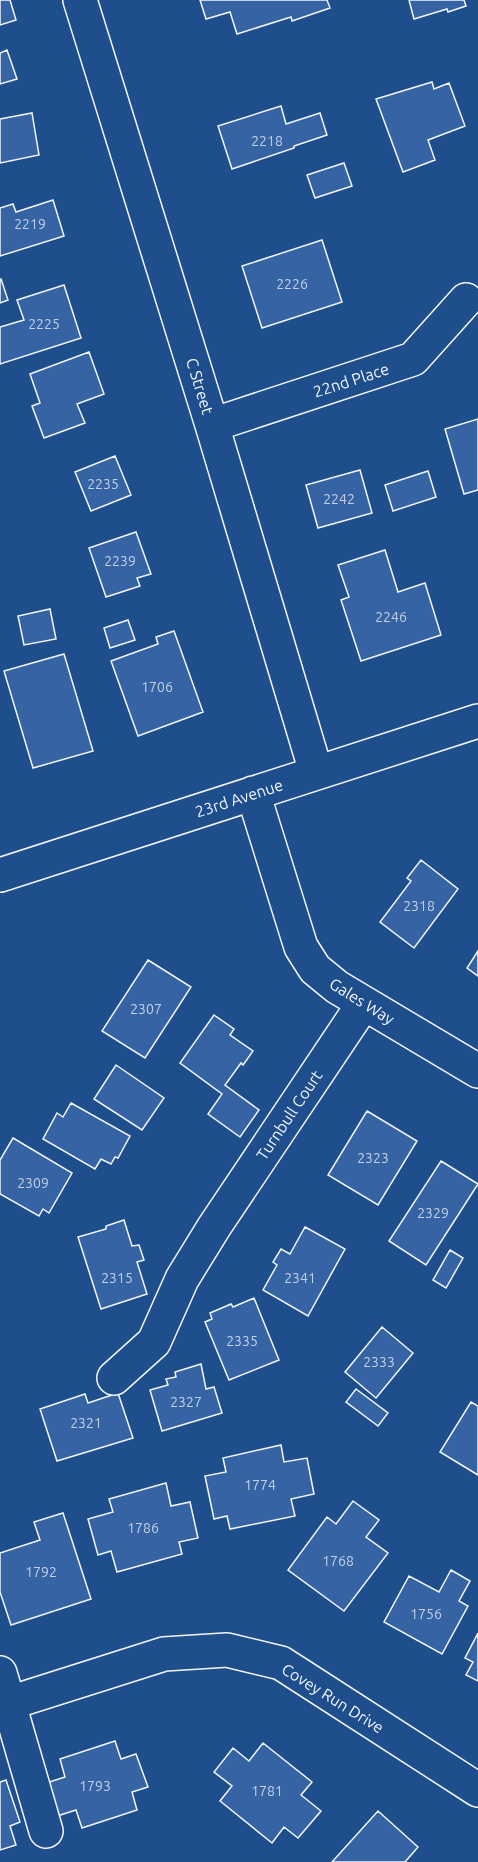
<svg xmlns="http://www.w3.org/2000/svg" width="478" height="1862" viewBox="0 0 478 1862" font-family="Ubuntu,sans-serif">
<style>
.building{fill:#3563a3;stroke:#f2f6ff;stroke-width:1.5}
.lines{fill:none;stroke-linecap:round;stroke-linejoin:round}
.minor-casing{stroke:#f2f6ff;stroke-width:36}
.minor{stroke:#1f4e8c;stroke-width:33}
.labels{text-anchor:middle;stroke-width:4.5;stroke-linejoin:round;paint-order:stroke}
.number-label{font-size:14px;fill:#c3d1e8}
.street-label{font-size:16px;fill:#f2f6ff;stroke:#1f4e8c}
</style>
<rect width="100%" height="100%" fill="#1f4e8c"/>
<path class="building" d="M0 0H10L16 20 0 25Z
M200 0H327L330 8 292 21 291 17 237 34 230 12 206 19Z
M409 0H464L466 6 448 12 447 9 414 19Z
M7 50 17 79 0 84V53Z
M432 82 434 89 449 83 465 126 428 140 435 160 403 172 376 99Z
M281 106 286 124 320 113 327 135 294 146V148L232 169 218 126Z
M32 113 39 155 0 163V119Z
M344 163 352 186 315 198 307 175Z
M53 200 64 236 0 256V208L13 204 16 212Z
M322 240 342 302 262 328 242 266Z
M0 279H1L8 300 0 303Z
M64 285 81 338 0 364V327L24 320 17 300Z
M89 352 104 394 77 404 85 423 44 438 32 406 40 403 30 374Z
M478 419V490L464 494 445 429Z
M115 456 131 495 91 511 75 472Z
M360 470 372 513 318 528 306 485Z
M428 471 436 497 393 511 385 485Z
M136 532 151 574 137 578 140 586 106 597 89 548Z
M385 550 398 592 425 583 441 635 361 661 341 600 349 597 338 565Z
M50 609 56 639 24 645 18 616Z
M128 620 135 640 110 648 104 628Z
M174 631 203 712 138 736 111 661 158 644 156 637Z
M64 654 93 751 33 768 4 671Z
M421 860 458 889 414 948 380 922 411 881 407 878Z
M478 951V976L467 968Z
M148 960 191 987 145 1058 102 1031Z
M214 1015 234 1029 230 1035 253 1051 243 1065 241 1063 225 1085 259 1110 240 1137 208 1114 222 1094 180 1063Z
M116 1065 164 1098 142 1130 94 1099Z
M71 1103 130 1136 118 1158 115 1157 111 1164 101 1159 95 1169 43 1139 57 1113 63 1117Z
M367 1111 417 1141 378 1205 328 1175Z
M13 1138 72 1173 49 1213 43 1209 39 1216 0 1194V1160Z
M441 1161 478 1184 426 1265 389 1241Z
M124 1220 132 1246 139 1245 144 1260 137 1262 147 1294 101 1309 78 1237 106 1229V1226Z
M305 1227 345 1249 308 1316 263 1290 277 1265 273 1262 281 1249 290 1254Z
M450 1250 463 1258 446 1288 433 1280Z
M254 1298 279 1360 229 1380 205 1322 212 1319 210 1313 231 1304 233 1307Z
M382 1327 413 1353 376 1398 345 1372Z
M201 1364 206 1389 214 1387 222 1413 162 1431 150 1390 168 1385 166 1379 176 1377 175 1372Z
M356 1389 388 1413 378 1426 346 1402Z
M118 1393 133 1438 57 1461 40 1409 85 1394 88 1403Z
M471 1402 478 1406V1475L440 1452Z
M281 1445 284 1462 307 1458 314 1494 291 1499 295 1516 230 1529 227 1516 214 1519 205 1476 226 1472 223 1458Z
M166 1483 171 1506 190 1502 198 1538 179 1542 182 1554 117 1572 111 1551 98 1555 88 1519 113 1512 109 1499Z
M353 1501 379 1520 366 1537 388 1553 344 1611 288 1570 327 1517 336 1524Z
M63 1513 91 1599 11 1625 0 1592V1553L40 1540 34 1522Z
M451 1570 470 1581 459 1601 468 1606 442 1654 384 1622 409 1576 439 1592Z
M478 1633V1681L466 1675 473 1662 465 1658Z
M115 1741 121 1759 136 1754 148 1787 132 1792 137 1810 82 1828 76 1810 54 1817 43 1784 65 1777 60 1759Z
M263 1743 312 1782 301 1795 321 1811 298 1838 284 1827 272 1843 220 1801 232 1786 214 1772 233 1748 249 1761Z
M6 1780 20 1822 10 1826 16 1845 0 1850V1782Z
M378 1811 418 1847 405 1862H332Z"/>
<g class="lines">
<g class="minor-casing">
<path id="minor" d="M80 0 212 425 316 772
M212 425 413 359 466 300
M253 793 301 947 315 969 337 987 478 1071
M0 875 478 721
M114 1378 154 1342 182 1279 214 1227 364 1003
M0 1673 46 1831
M0 1706 164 1654 227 1650 281 1663 478 1790"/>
</g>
<use href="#minor" class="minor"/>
</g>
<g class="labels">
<g class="number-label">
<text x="267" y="146">2218</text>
<text x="30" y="229">2219</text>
<text x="292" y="289">2226</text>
<text x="44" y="329">2225</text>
<text x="103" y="489">2235</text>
<text x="339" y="504">2242</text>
<text x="120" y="566">2239</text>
<text x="391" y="622">2246</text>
<text x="157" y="692">1706</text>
<text x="419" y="911">2318</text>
<text x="146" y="1014">2307</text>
<text x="373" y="1163">2323</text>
<text x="33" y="1188">2309</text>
<text x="433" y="1218">2329</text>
<text x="117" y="1283">2315</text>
<text x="300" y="1283">2341</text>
<text x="242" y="1346">2335</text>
<text x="379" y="1367">2333</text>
<text x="186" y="1407">2327</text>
<text x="86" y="1428">2321</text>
<text x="260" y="1490">1774</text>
<text x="143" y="1533">1786</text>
<text x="338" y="1566">1768</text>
<text x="41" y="1577">1792</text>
<text x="426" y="1619">1756</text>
<text x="95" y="1791">1793</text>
<text x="267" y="1796">1781</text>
</g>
<g class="street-label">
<text transform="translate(351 380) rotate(-18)" y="6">22nd Place</text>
<text transform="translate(200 386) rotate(73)" y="6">C Street</text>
<text transform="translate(239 798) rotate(-18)" y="6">23rd Avenue</text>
<text transform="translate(362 1001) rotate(32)" y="6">Gales Way</text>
<text transform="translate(289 1115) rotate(-56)" y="6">Turnbull Court</text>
<text transform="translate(333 1698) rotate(32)" y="6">Covey Run Drive</text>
</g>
</g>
</svg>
